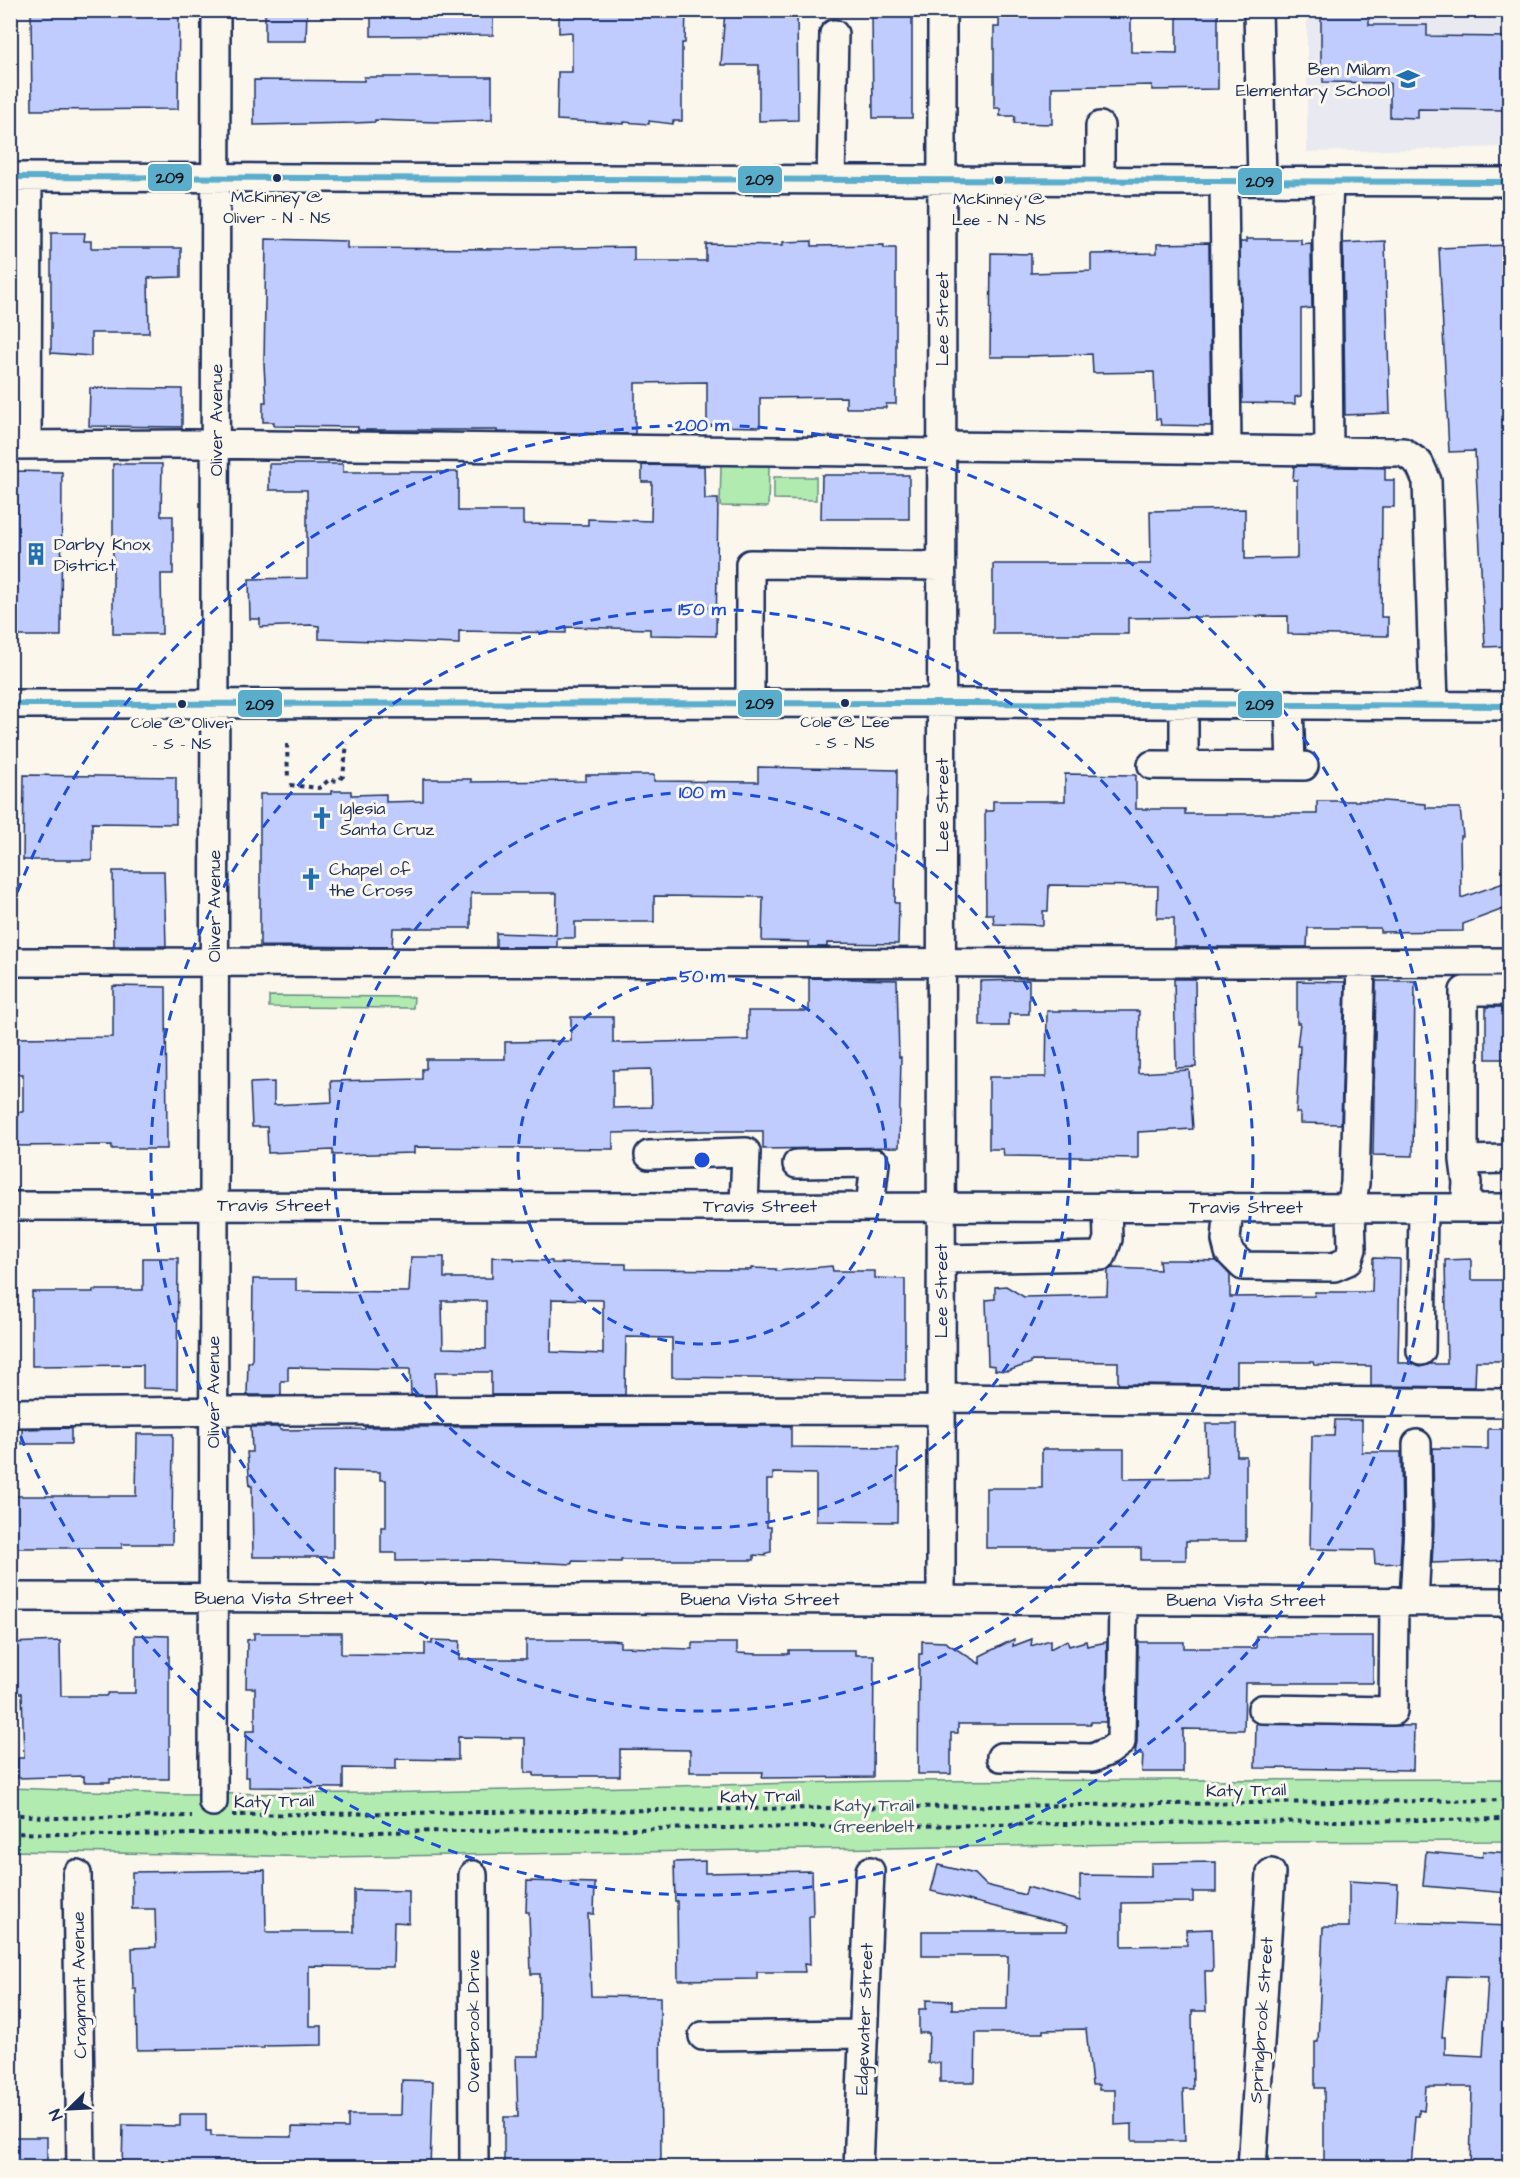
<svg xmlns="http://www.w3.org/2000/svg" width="1520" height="2178" viewBox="0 0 1520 2178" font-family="'Architects Daughter',sans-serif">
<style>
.built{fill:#e9eaf1}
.green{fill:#b2ebaf;stroke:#668d86;stroke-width:1.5}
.building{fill:#bfccfd;stroke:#1b2f5e;stroke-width:1.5;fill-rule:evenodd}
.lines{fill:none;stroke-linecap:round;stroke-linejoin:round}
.minor-casing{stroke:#1b2f5e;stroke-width:32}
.path{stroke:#1b2f5e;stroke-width:4;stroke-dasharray:4.5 4.5;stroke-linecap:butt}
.minor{stroke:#fbf7ec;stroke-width:27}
.bus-1-casing{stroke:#fbf7ec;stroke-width:10}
.bus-1{stroke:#5badcc;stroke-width:6}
.ring{fill:none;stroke:#1d4ed8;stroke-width:3;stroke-dasharray:10 8}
.bus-dot{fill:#1b2f5e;stroke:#fbf7ec;stroke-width:2}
.labels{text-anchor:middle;stroke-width:6;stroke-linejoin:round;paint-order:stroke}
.bus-label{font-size:16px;fill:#1b2f5e;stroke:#fbf7ec}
.poi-label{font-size:18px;fill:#1b2f5e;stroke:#fbf7ec;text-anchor:start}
.street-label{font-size:18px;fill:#1b2f5e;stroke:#fbf7ec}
.park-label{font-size:18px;fill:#39556e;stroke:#fbf7ec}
.centre{fill:#1d4ed8;stroke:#fbf7ec;stroke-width:3}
.ring-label{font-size:18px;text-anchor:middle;font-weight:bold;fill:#1d4ed8;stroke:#fbf7ec;stroke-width:6;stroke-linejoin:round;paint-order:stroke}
.line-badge{stroke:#fbf7ec;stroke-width:2}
.pale-badge-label{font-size:16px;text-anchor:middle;font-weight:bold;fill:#111}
</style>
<rect width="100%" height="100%" fill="#fbf7ec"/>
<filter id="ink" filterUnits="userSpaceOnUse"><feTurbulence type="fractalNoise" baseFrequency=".0167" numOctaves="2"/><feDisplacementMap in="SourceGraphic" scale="12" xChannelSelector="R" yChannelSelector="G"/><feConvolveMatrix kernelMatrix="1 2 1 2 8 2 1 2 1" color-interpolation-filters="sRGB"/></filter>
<g filter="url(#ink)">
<path class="built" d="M1307 11H1509V147L1307 152Z"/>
<path class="green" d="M721 465 769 466 768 507 720 506Z
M774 477H816V500L774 499Z
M269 996 414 997 413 1008 269 1007Z
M1510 1779 1509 1841 1250 1842 328 1857 11 1851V1788L174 1794 379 1793 887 1781Z"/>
<path class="building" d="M31 10H179L178 109 32 110Z
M265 10H307L306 41H265Z
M371 10H493V35L371 36Z
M559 10H686L685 43H682V121H673V124L649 121V124L624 122V124L557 120 558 72H572V32L559 33Z
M725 10H797L798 120 759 121V65H721Z
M872 10H912V118H873Z
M999 10H1131V52L1177 53V10H1218V89L1152 90V85L1052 87V124L1014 123 1015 116H1000V108H994V27H999Z
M1321 10H1369V25H1427V36L1509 37V110L1418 109V118L1390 117V83L1323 82V71H1321Z
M364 77H492V120L435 122 375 120V122L355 123 254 125V80L364 81Z
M51 233H85L84 241H91V248H181V277L148 278 149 333H91V356L51 353Z
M266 239 347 241V248L505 249 634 247V261H706V244L783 245V242L812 241V246L884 245V248H896V404H886V408H846V397L760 398V427L707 426V382L635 383V434L497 432V430H358V427L274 426V422H263V402H266L264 364Z
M1246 239H1301V244L1311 243 1312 308 1301 309V396L1295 397V404L1242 403 1240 242H1246Z
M1385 241 1390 413 1345 415 1343 243Z
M1209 243 1211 426 1161 425 1160 419H1156L1154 372 1093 373 1092 354 1028 356V357H990L991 253 1031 254V273L1091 271V254L1157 253V244Z
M1509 245V646L1485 647 1475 451 1449 452 1439 248Z
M90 388 182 389V427L89 426Z
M113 464H162L161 516H173V574H161L162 634H113Z
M269 464H343V472H458V511H523V524L588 525V519L651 521 652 482H642V465L704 466 705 499H718L716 636 650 635V629L566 627V633L459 631V644L429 643 319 639V626L311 625 260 627V619H250L249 579 307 578V490H269Z
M1294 466 1385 468V480H1394V507H1382L1381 617H1388V636L1288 634V616L1128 618V634H993V564H1151L1150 511 1245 509V559L1297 558V480H1293Z
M10 471 62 472 61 636H10Z
M822 475H909V519H821Z
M758 767 897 770 895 903H899L898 944 827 943V947H809V942L762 941 763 897 654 896V922H575V938H557V947H496V933L556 935 557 893H471V928H393L392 947 260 946V794H331V791H351V795L386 794V802L423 801V779H471V782L586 781V775H654V781L758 782Z
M1065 774 1136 775V809H1185V814H1317V801H1383L1426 804V808H1460L1463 836H1460L1461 898 1509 881V907L1463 924V931L1380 932V928H1308L1307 947H1174V918H1157L1158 886 1049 885 1048 911H1043V925L994 924 993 914H986L985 811H993V801H1065Z
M24 775 176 777V824L92 823V860H23Z
M113 871H164L166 946H114Z
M809 978 897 980 899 1057H901L899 1147 763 1149V1131H703L613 1133V1149L414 1147V1153L333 1155V1150L268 1153 267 1127H252L250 1083 274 1082V1105L332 1102 331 1081 422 1079V1069H426V1059H505V1042L571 1041V1017H613V1043L748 1040V1011H809ZM651 1069 652 1107 613 1108V1070Z
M1174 979H1195L1196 1067 1176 1068Z
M1029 980V1014H1009V1026H980V981Z
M1297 981 1345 982 1341 1124 1300 1123V1113H1296L1300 1046H1297L1300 1023H1297Z
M1376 981H1415L1413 1156 1373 1155Z
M113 986 166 987 167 1149H112V1145L10 1146V1112H23V1074H10V1038L113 1037Z
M1486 1007H1509V1059H1486Z
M1047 1011H1139L1138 1073 1189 1070 1193 1129 1138 1132V1158L1004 1156 1003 1149H989V1077H1046Z
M411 1257H444V1278H492V1257L514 1258V1260L552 1261V1263L626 1264V1269L751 1270V1268L776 1269V1271L832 1266 833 1271H875V1278L905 1279V1380L672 1377V1338L626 1337 625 1395H491V1372H435L436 1395H411L410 1369 288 1367V1381H281V1395H247L248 1362H252L253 1279H296V1291L409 1292ZM552 1299 603 1300V1354L551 1352ZM442 1301H486V1349L443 1348Z
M143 1258H178L177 1389 143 1388V1365L32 1366V1292H93V1290H143Z
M1373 1258 1400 1259 1398 1363H1412L1420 1367 1430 1364H1447L1445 1260 1471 1259V1280H1509V1361H1476L1475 1387 1371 1386V1366L1314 1365 1313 1362H1237V1385L1118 1384V1362L1031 1361V1363L1008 1371 995 1370V1366L988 1365 986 1300 995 1299V1287L1006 1286 1024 1297 1107 1295 1108 1270 1112 1268 1160 1270 1159 1260H1182L1217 1261 1230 1275V1297L1314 1296 1315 1292H1372Z
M1335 1420H1362V1452H1401L1402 1526 1400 1563 1375 1564 1374 1550 1310 1549 1312 1436H1334Z
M1206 1424H1237V1456H1246V1541H1186V1560H1141V1548H986V1488H1042V1449H1124V1479L1207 1478Z
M791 1426V1447L898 1448 897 1522 816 1521V1474L773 1473V1480H767V1527H771V1552L766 1553V1556L754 1555V1560H621V1562L572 1561V1564L478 1560 396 1561V1553H381V1527H386V1480H380V1472L333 1471V1557H253L252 1486H250L247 1452H252L251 1427H280V1430L365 1429V1427Z
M71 1428V1444H22V1429Z
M1488 1429H1509V1560L1432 1563 1434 1526 1433 1448 1488 1449Z
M137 1434H173L172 1544H122V1548H10V1496H136Z
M254 1633H341V1654L425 1655V1643L432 1644V1640L460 1641 459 1659H526V1640H612L620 1641V1647L692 1649V1643H737V1653L757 1654H789V1650H855V1655H874L873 1777 762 1778 763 1772H690V1750L620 1749V1776H534V1773H525V1738L458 1737V1760L396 1759V1769L343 1768V1788L249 1787V1777H245L246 1731H255V1688H246L247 1640 254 1639Z
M135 1635 169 1636V1779H110V1782H84V1776L18 1778V1758H24L22 1693H10V1643L60 1641 61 1696H106L108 1693H135Z
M1256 1636H1373V1683H1245L1244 1730 1183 1729V1772H1142L1143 1754H1135L1137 1742 1138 1642H1184V1648H1256Z
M1014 1639 1013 1646 1032 1639 1031 1646 1050 1640V1649L1067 1640 1069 1646 1086 1641 1087 1646 1107 1642 1106 1722H1091V1724H958V1733H951V1774H918L919 1654H922V1641L945 1642 980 1664V1656Z
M1256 1723 1414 1726 1413 1770 1255 1768Z
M1483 1851 1509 1853V1893L1423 1886 1426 1852 1482 1857Z
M705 1861V1873L812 1871 813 1916H809L810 1965 804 1964 805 1972H757V1979L678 1980 677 1901H675L674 1862Z
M1216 1862V1892H1193V1902L1122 1903V1946L1187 1945 1186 1930 1212 1929 1213 1971H1205L1206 2011H1192L1193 2089H1183L1185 2141H1132V2124L1115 2125V2090H1099V2085H1092L1086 2029 1043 2030V2033H976L975 2082H940V2063H928L929 2033H919V2009H926V2000L952 2001V2009H1007L1008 1956H922V1931H1067L1068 1925 931 1891 938 1865 975 1874 986 1885 1025 1895 1027 1887 1080 1901V1875L1151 1876V1863Z
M265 1870 266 1932H354V1890L409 1891V1923L394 1922 393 1967 309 1966V2026H322V2045L264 2046V2048L137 2050 136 1989H133L132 1948 156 1947 155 1909H132V1872Z
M527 1881 595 1883 594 1914H588L591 1996 660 1997 661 2168H504V2117H518L516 2056H539L540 1974H531L529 1912H526Z
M1349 1881 1398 1884 1396 1922 1509 1926V2168H1470L1472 2087H1426L1424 2111 1419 2110V2116H1415L1411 2168H1324V2088H1315V2042H1318L1323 1927H1349ZM1447 1976 1488 1977 1483 2056 1445 2054V2037H1442Z
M402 2080 433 2081 430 2168H122L123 2125 180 2126V2114H206V2131H211V2136L292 2137V2127L348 2128V2115H401Z
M10 2137H47V2168H10Z"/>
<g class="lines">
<g class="minor-casing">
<path id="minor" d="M1258 10 1262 181
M10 177 1510 182
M831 180 834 34
M1100 181V126
M1224 181 1227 449
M27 444 28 177
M10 445 191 444 942 453
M942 446 1403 452 1419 463 1427 481 1434 704
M1329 451 1327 236 1329 181
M750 703V564L942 566
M10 704 969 703 1510 706
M1289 704 1291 765
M1152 765 1304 766
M1184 765V704
M10 962 1270 963 1510 962
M649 1155 746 1152 744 1206
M1464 1160 1510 1159
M797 1164 875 1163 870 1207
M10 1206 1510 1208
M1229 1207 1226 1240 1229 1252 1243 1266 1334 1267 1348 1261 1352 1249 1351 1208 1355 1183 1361 963
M1465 1208 1467 1183 1464 1160V991H1510
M942 1259 1102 1256 1108 1239 1107 1207
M1421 1351 1423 1208
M941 1398 1510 1403
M10 1413 235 1411 941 1410
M10 1597 1510 1602
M941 1599 942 10
M1414 1601 1418 1526 1417 1444
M1262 1709 1393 1711 1394 1601
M1001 1757 1093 1758 1109 1751 1121 1742 1123 1600
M213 1802 216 10
M77 1874 81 2168
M473 1875 474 2168
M703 2036 864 2034
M858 2168 870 1871
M1252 2168 1271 1873"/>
</g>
<path class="path" d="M287 744 288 780
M290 785 319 788 329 780 338 781 343 776 347 744
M10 1814 53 1818 192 1816
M232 1815 1510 1800
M10 1833 110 1835 1510 1819"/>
<use href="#minor" class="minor"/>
<g class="bus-1-casing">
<path id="bus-1" d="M10 177 1510 182
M10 704 969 703 1510 706"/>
</g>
<use href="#bus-1" class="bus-1"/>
</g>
</g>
<g class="ring">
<circle cx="702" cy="1160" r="184"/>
<circle cx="702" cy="1160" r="368"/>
<circle cx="702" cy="1160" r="551"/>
<path d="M11 909A735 735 0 1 1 11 1411"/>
</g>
<defs>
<g id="school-bare" transform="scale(1.8)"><path d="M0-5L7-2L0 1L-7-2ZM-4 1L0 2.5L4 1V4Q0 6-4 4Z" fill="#1f6fb2" stroke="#fbf7ec" stroke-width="2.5" paint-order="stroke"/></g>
<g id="building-bare" transform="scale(1.8)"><path d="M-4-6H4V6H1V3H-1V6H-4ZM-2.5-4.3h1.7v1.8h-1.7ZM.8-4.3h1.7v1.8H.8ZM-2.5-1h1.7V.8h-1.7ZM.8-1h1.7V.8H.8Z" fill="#1f6fb2" stroke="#fbf7ec" stroke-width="2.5" paint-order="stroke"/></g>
<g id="church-bare" transform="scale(1.8)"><path d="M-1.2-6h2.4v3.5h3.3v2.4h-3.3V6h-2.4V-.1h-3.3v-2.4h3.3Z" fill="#1f6fb2" stroke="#fbf7ec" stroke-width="2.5" paint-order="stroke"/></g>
</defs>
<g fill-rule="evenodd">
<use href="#school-bare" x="1408" y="79"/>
<use href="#building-bare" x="36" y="554"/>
<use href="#church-bare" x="322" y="818"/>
<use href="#church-bare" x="311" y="879"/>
</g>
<g class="bus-dot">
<circle cx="277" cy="178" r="5"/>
<circle cx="999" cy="180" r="5"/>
<circle cx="845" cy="703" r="5"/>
<circle cx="182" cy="704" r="5"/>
</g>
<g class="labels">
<g class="bus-label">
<text x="277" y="202">McKinney @<tspan x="277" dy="21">Oliver - N - NS</tspan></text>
<text x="999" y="204">McKinney @<tspan x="999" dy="21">Lee - N - NS</tspan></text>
<text x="845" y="727">Cole @ Lee<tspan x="845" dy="21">- S - NS</tspan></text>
<text x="182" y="728">Cole @ Oliver<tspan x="182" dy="21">- S - NS</tspan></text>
</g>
<g class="poi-label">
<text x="1390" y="75" text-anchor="end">Ben Milam<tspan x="1390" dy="21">Elementary School</tspan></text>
<text x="54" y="550">Darby Knox<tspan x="54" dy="21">District</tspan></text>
<text x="340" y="814">Iglesia<tspan x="340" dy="21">Santa Cruz</tspan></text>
<text x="329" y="875">Chapel of<tspan x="329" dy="21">the Cross</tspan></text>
</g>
<g class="street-label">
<text transform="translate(942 319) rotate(-90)" y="6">Lee Street</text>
<text transform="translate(216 420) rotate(-90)" y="6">Oliver Avenue</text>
<text transform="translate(942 805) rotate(-90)" y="6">Lee Street</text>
<text transform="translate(214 906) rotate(-90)" y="6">Oliver Avenue</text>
<text x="274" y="1211">Travis Street</text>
<text x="760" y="1212">Travis Street</text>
<text x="1246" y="1213">Travis Street</text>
<text transform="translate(941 1291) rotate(-90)" y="6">Lee Street</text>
<text transform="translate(213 1392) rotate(-90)" y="6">Oliver Avenue</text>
<text x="274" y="1604">Buena Vista Street</text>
<text x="760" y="1605">Buena Vista Street</text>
<text x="1246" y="1606">Buena Vista Street</text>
<text transform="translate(1246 1790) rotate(-1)" y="6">Katy Trail</text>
<text transform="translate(760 1796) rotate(-1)" y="6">Katy Trail</text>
<text transform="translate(274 1801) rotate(-1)" y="6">Katy Trail</text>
<text transform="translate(79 1985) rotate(-91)" y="6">Cragmont Avenue</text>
<text transform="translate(864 2019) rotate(-88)" y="6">Edgewater Street</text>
<text transform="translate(1261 2020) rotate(-86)" y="6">Springbrook Street</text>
<text transform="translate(473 2021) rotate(-90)" y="6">Overbrook Drive</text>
</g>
<g class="park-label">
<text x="874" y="1811">Katy Trail<tspan x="874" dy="21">Greenbelt</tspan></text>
</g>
</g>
<circle cx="702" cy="1160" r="9" class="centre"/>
<g class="ring-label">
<text x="702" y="431">200 m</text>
<text x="702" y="615">150 m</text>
<text x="702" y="798">100 m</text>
<text x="702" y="982">50 m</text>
</g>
<g class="line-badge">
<rect x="147" y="163" width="46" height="29" rx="6" fill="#5badcc"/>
<rect x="737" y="165" width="46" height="29" rx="6" fill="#5badcc"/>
<rect x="1237" y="167" width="46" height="29" rx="6" fill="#5badcc"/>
<rect x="737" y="689" width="46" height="29" rx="6" fill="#5badcc"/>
<rect x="237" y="689" width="46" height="29" rx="6" fill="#5badcc"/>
<rect x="1237" y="690" width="46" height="29" rx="6" fill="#5badcc"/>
</g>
<g class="pale-badge-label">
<text x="170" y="183">209</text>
<text x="760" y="185">209</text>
<text x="1260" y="187">209</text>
<text x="760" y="709">209</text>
<text x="260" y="710">209</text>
<text x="1260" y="710">209</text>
</g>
<rect width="1520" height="2178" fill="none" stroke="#fbf7ec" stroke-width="36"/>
<rect x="18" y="18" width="1484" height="2142" fill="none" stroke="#1b2f5e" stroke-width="2" filter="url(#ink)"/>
<g transform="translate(69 2109) rotate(246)" stroke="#fbf7ec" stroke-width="4.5" paint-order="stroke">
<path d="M0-4.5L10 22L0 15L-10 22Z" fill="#1b2f5e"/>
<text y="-9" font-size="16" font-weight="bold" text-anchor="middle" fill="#1b2f5e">N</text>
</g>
</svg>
